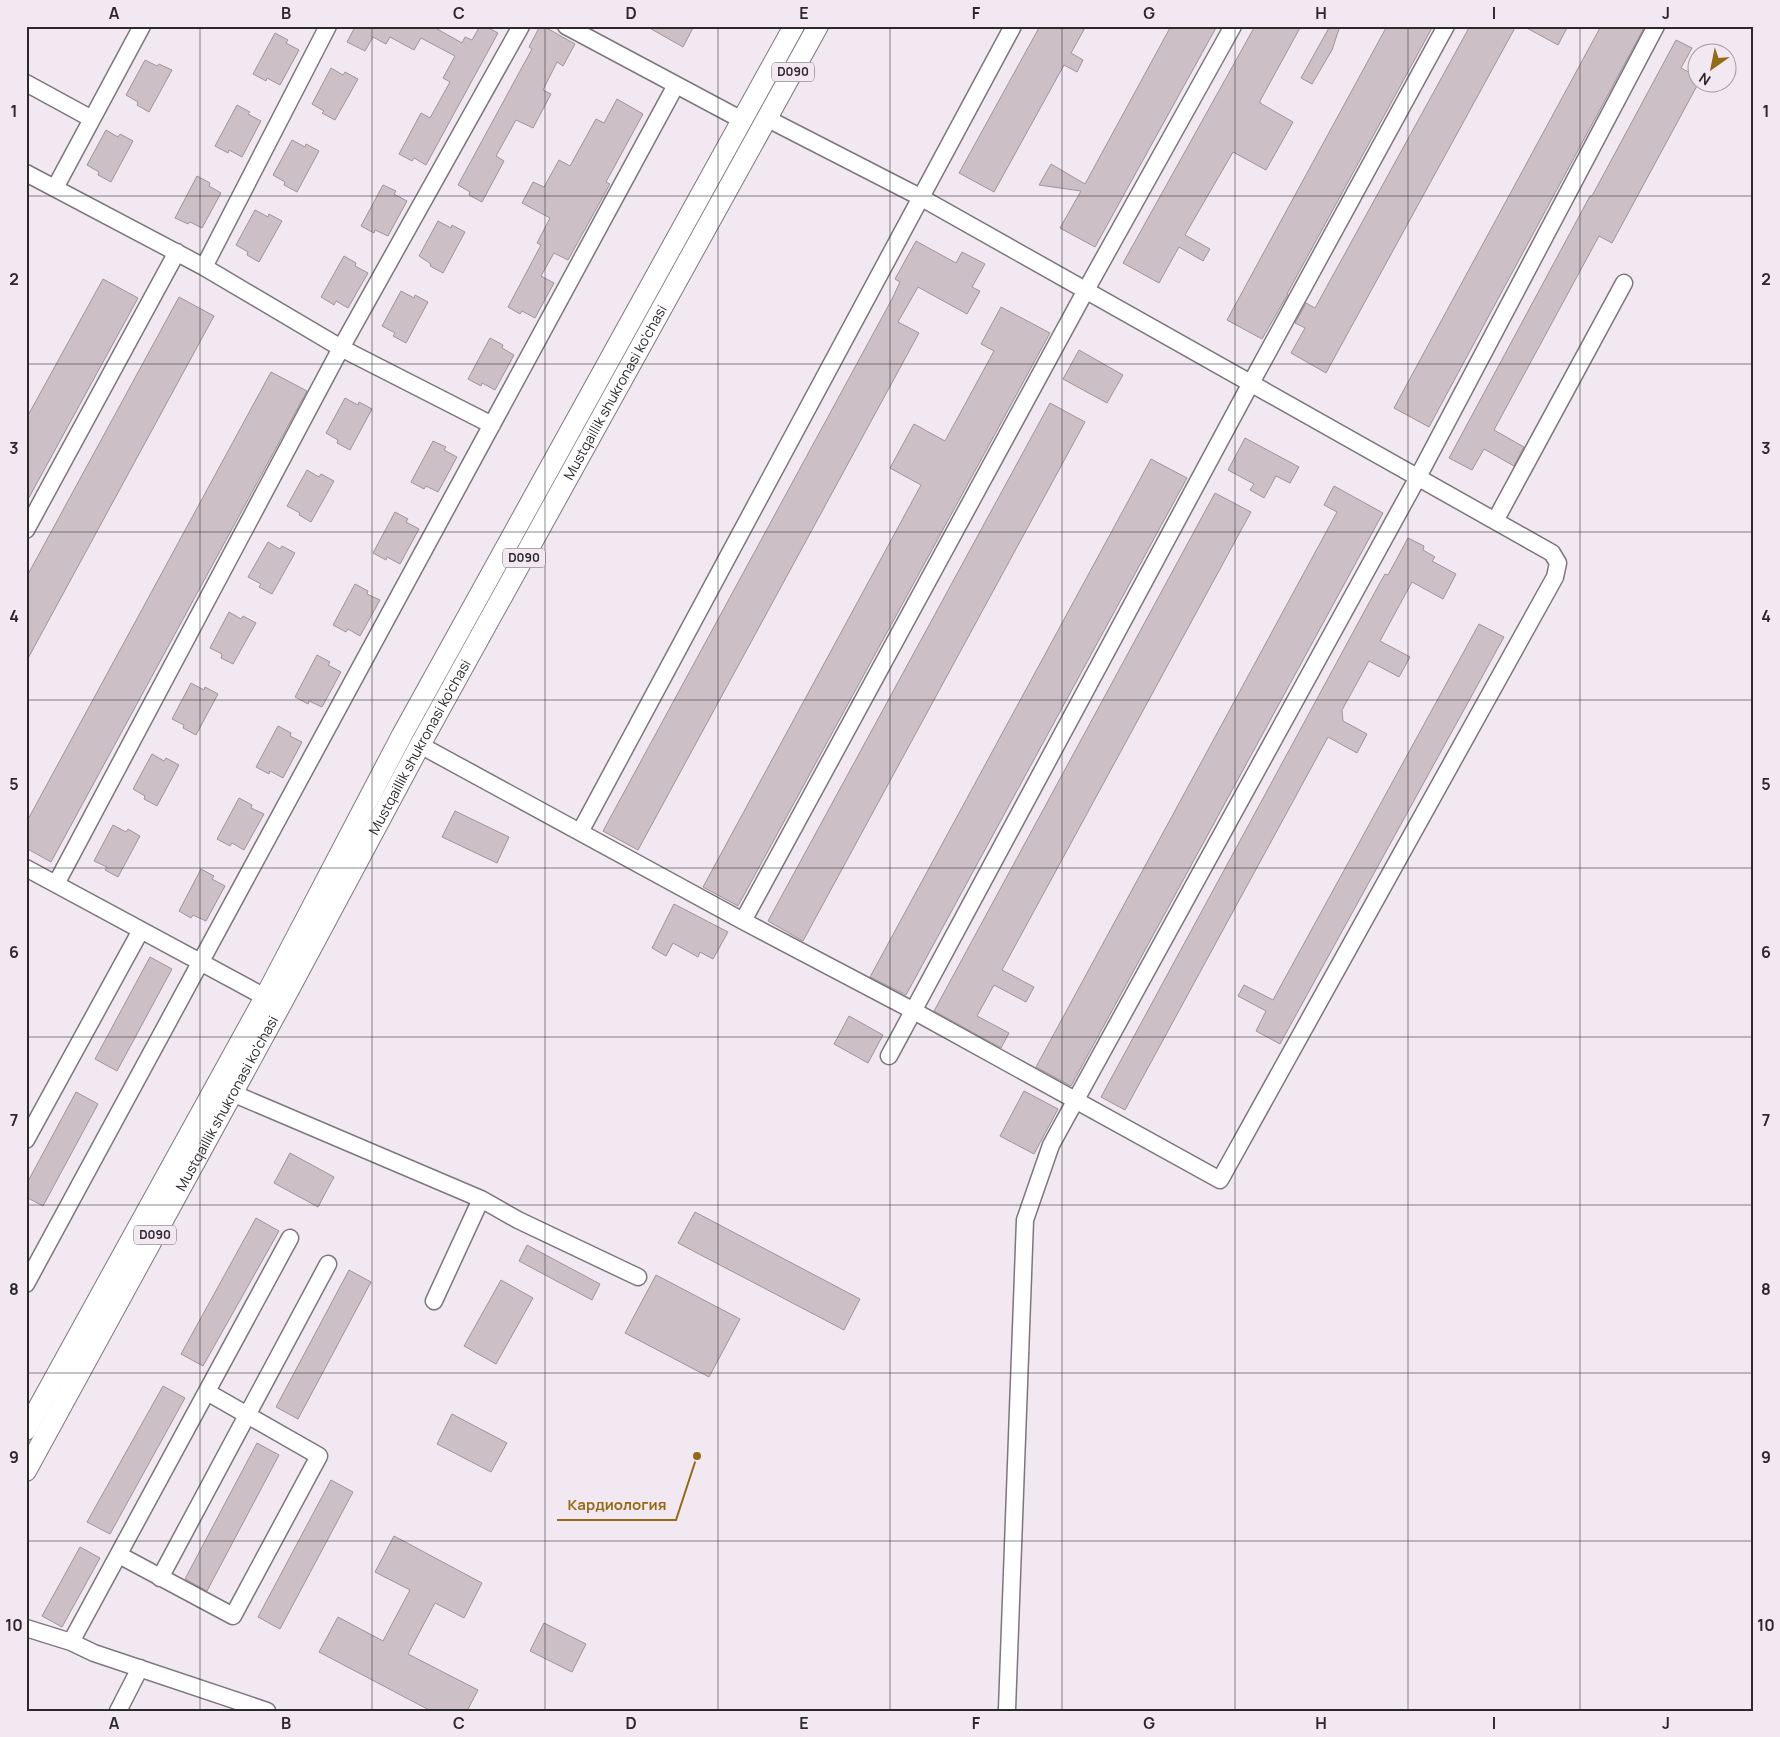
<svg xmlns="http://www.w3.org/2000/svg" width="1780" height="1737" viewBox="0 0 1780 1737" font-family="Manrope,sans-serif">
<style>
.building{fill:#ccc0c6;stroke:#9f949a}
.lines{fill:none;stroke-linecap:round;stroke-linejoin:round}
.minor-casing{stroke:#7e767f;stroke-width:19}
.major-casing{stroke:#7e767f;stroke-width:22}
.minor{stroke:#fff;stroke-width:16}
.major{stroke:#fff;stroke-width:20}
.grid{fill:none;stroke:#2c292d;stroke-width:1;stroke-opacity:0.55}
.labels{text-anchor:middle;stroke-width:4;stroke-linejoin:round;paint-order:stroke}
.shield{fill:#f1e8f2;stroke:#676268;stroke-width:1}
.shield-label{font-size:12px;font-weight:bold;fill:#2c292d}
.street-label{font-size:14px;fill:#2c292d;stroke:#f1e8f2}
.leader{fill:none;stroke:#956a16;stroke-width:2}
.callout-dot{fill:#956a16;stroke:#f1e8f2;stroke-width:2}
.callout-label{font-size:15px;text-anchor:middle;font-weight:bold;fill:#956a16;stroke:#f1e8f2;stroke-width:4;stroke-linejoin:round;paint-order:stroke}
.neatline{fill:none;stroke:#2c292d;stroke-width:2}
.grid-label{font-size:16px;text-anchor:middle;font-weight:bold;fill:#2c292d}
</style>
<rect width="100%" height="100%" fill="#f1e8f2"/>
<path class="building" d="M354 26H432L462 43 465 37 472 40 480 26H485L498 33 426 165 414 158 412 161 399 154 421 113 430 118 450 82 443 78 455 56 421 38 414 50 390 37 386 44 373 37 365 51 347 42 355 27Z
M540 26H543L575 44 563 66 557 62 543 90 551 94 533 128 516 120 496 156 504 161 482 202 469 195 470 192 458 185 532 49 529 47Z
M646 26H694L683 47Z
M1040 26H1086L1071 53 1083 60 1077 72 1064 65 994 192 959 173Z
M1171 26H1217L1095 247 1060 228 1081 191 1039 185 1051 164 1085 184Z
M1255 26H1301L1260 101V103L1293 122 1266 170 1233 152 1185 235 1210 249 1203 261 1179 247 1159 283 1123 263Z
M1330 26H1340L1332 50 1312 84 1301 78Z
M1387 26H1433L1287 294H1288L1262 339 1227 320Z
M1470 26H1516L1326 373 1291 353 1305 328 1295 323 1306 303 1315 308Z
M1523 26H1568L1558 45Z
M1601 26H1645L1429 427 1394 408Z
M275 33 288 40 286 43 299 50 280 85 267 78 266 81 253 74Z
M1676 40 1692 48 1681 68 1698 77V84L1612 243 1599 236 1494 430 1524 447 1514 466 1484 449 1472 470 1449 458 1590 196H1592Z
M145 60 157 66 159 64 172 70 149 112 137 105 138 102 126 95Z
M331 68 343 75 345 72 358 79 335 120 322 113 324 111 312 104Z
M617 99 643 114 606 182 610 184 568 260 554 253 541 276 554 283 535 318 522 311 520 314 508 307 541 245 537 243 550 218 522 203 533 182 544 187 559 160 570 166 596 119 604 123Z
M237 105 250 112 248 114 261 121 242 157 229 150 228 153 215 146Z
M106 130 118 137 120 134 133 141 111 182 98 175 99 172 87 165Z
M292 140 305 147 306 144 319 151 297 192 284 185 285 182 273 175Z
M197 176 210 183 209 186 221 193 202 228 190 222 188 224 175 218Z
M383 185 396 191 394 194 407 201 388 236 375 230 374 233 361 226Z
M255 210 268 217 269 214 282 221 259 262 247 255 248 252 236 245Z
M438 221 451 228 452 225 465 232 443 273 430 266 431 264 419 256Z
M916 241 956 263 962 252 985 264 972 287 980 291 967 314 918 287 898 322 919 333 638 850 603 831 892 299 900 282 895 279Z
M344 256 356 263 355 266 368 273 348 308 336 301 334 305 321 297Z
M103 279 138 298 26 503V419Z
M401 291 414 298 415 295 428 302 406 343 393 336 395 333 382 326Z
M179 297 214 316 26 662V578Z
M1001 307 1050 333 738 906 703 887 921 485 890 468 914 424 945 441 994 351 981 344Z
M490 338 503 345 502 348 514 355 495 390 482 383 481 386 468 379Z
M1079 350 1123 375 1107 403 1063 379Z
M271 372 307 391 51 862 26 848V823Z
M345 398 358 405 359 402 372 409 350 450 337 443 338 440 326 433Z
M1050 403 1085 422 803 941 768 921Z
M1245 438 1299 467 1290 483 1276 476 1264 498 1250 490 1254 484 1228 470Z
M433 441 446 447 444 450 457 457 438 492 426 486 424 489 411 482Z
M1151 459 1187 478 906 995 870 977Z
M307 470 319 477 321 474 334 481 311 522 299 515 300 513 287 506Z
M1334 486 1383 513 1071 1086 1036 1067 1337 512 1324 505Z
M1215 493 1251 512 1002 970 1034 987 1026 1002 994 985 977 1016 1009 1033 1001 1048 934 1011Z
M395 512 408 519 406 522 419 529 400 564 387 557 386 560 373 553Z
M1408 538 1424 546 1423 550 1435 557 1432 561 1456 574 1443 599 1412 582 1380 641 1410 657 1399 677 1369 661 1342 710 1343 721 1367 734 1357 753 1328 737 1125 1110 1101 1097 1376 590 1385 574 1388 575Z
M268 542 280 549 282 546 295 553 272 594 259 587 261 584 248 577Z
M355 584 368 591 367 594 380 600 360 636 348 629 346 632 333 625Z
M229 612 241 619 243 616 256 623 233 664 221 658 222 654 210 648Z
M1479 624 1504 637 1280 1044 1256 1031 1266 1011 1238 996 1244 985 1273 1000Z
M317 655 330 662 328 665 341 672 322 707 309 701 308 704 295 697Z
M191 683 204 690 205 687 218 694 196 735 183 728 184 725 172 719Z
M278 726 291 733 290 736 302 742 283 778 270 771 269 774 256 767Z
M152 754 164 761 166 758 179 765 157 806 144 799 145 796 133 789Z
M239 798 252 805 251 808 264 814 244 850 232 843 230 846 217 839Z
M455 811 509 837 497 863 442 837Z
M113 825 126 832 128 829 140 836 118 877 105 870 107 867 94 861Z
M201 869 214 876 212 879 225 886 206 921 193 915 191 918 179 911Z
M674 904 728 932 713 959 700 952 698 957 673 943 666 956 652 948Z
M150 957 172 969 117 1071 95 1059Z
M849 1016 883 1035 868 1063 834 1044Z
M1024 1091 1058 1109 1034 1154 1000 1136Z
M76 1092 98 1104 43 1206 26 1197V1185Z
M290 1153 334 1177 318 1207 274 1183Z
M695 1212 860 1299 844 1330 678 1243Z
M256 1218 279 1231 203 1366 181 1354Z
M527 1245 600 1284 592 1300 519 1261Z
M349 1270 371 1282 298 1419 276 1407Z
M656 1275 740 1319 709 1377 625 1333Z
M501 1280 533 1298 496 1364 464 1346Z
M163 1386 185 1398 110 1534 87 1522Z
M452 1414 507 1443 491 1472 437 1444Z
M257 1443 279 1455 207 1591 185 1579Z
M331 1480 353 1492 280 1629 258 1617Z
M394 1536 482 1583 464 1618 435 1603 408 1654 478 1690 467 1711H431L319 1652 338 1617 383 1641 410 1590 375 1572Z
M80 1547 100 1558 62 1627 42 1616Z
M544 1623 586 1644 572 1672 530 1651Z"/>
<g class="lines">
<g class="minor-casing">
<path id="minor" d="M566 26 742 120
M26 83 92 119
M26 173 204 267 341 348 492 425
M55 188 142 26
M204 267 328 26
M1495 521 1624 283
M26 530 177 252
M420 745 743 921 912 1010 1220 1180 1555 577 1558 563 1552 553 920 197 768 119
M580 832 1013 26
M26 868 265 997
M56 884 341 348 521 26
M743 921 1086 290 1233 26
M889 1056 1251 383 1446 26
M232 1093 481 1199 518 1220 638 1277
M26 1140 141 930
M26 1284 676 85
M434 1301 481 1199
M119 1555 233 1616 319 1456 207 1392
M160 1578 328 1264
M26 1628 71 1642 94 1653 267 1711
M71 1642 290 1238
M1007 1709 1025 1220 1051 1145 1418 477 1656 26
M118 1711 140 1668"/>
</g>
<g class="major-casing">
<g id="major">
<path d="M26 1430 265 997 402 735 794 26"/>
<path id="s1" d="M26 1471 284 999 420 745 818 26"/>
</g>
</g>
<use href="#minor" class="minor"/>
<use href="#major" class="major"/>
</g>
<path class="grid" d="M200 26V1711M372 26V1711M545 26V1711M718 26V1711M890 26V1711M1062 26V1711M1235 26V1711M1408 26V1711M1580 26V1711M26 196H1754M26 364H1754M26 532H1754M26 700H1754M26 868H1754M26 1037H1754M26 1205H1754M26 1373H1754M26 1541H1754"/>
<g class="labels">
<g class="shield">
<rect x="772" y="62.5" width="42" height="19" rx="4"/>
<rect x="503" y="548.5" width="42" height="19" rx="4"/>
<rect x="134" y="1225.5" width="42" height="19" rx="4"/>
</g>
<g class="shield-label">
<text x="793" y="76">D090</text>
<text x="524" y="562">D090</text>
<text x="155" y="1239">D090</text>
</g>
<g class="street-label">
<text dy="5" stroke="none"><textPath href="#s1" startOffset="1229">Mustqaillik shukronasi ko'chasi</textPath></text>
<text dy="5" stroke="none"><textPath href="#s1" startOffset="824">Mustqaillik shukronasi ko'chasi</textPath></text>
<text dy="5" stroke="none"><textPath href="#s1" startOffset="419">Mustqaillik shukronasi ko'chasi</textPath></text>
</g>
</g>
<path class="leader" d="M697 1456L676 1520H557"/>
<circle class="callout-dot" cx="697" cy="1456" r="5"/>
<g class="callout-label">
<text x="617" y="1510">Кардиология</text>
</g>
<rect width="1780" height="1737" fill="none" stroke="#f1e8f2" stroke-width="55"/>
<g transform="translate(1712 68) rotate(213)"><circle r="24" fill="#f1e8f2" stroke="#a29ca3"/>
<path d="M0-4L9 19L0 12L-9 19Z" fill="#956a16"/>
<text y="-8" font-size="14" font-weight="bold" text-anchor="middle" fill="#2c292d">N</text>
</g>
<rect x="28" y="28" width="1724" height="1682" class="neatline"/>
<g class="grid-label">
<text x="114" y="19">A</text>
<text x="286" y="19">B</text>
<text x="459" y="19">C</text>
<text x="631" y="19">D</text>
<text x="804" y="19">E</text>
<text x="976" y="19">F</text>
<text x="1149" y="19">G</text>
<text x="1321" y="19">H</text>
<text x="1494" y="19">I</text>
<text x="1666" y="19">J</text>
<text x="14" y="117">1</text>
<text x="1766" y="117">1</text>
<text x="14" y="285">2</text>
<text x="1766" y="285">2</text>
<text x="14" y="454">3</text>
<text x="1766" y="454">3</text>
<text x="14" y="622">4</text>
<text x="1766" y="622">4</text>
<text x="14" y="790">5</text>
<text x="1766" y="790">5</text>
<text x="14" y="958">6</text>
<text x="1766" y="958">6</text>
<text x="14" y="1126">7</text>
<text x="1766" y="1126">7</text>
<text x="14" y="1295">8</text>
<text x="1766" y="1295">8</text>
<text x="14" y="1463">9</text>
<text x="1766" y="1463">9</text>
<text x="14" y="1631">10</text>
<text x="1766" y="1631">10</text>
<text x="114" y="1729">A</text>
<text x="286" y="1729">B</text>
<text x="459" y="1729">C</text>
<text x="631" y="1729">D</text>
<text x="804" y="1729">E</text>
<text x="976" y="1729">F</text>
<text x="1149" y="1729">G</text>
<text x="1321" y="1729">H</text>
<text x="1494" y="1729">I</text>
<text x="1666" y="1729">J</text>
</g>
</svg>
